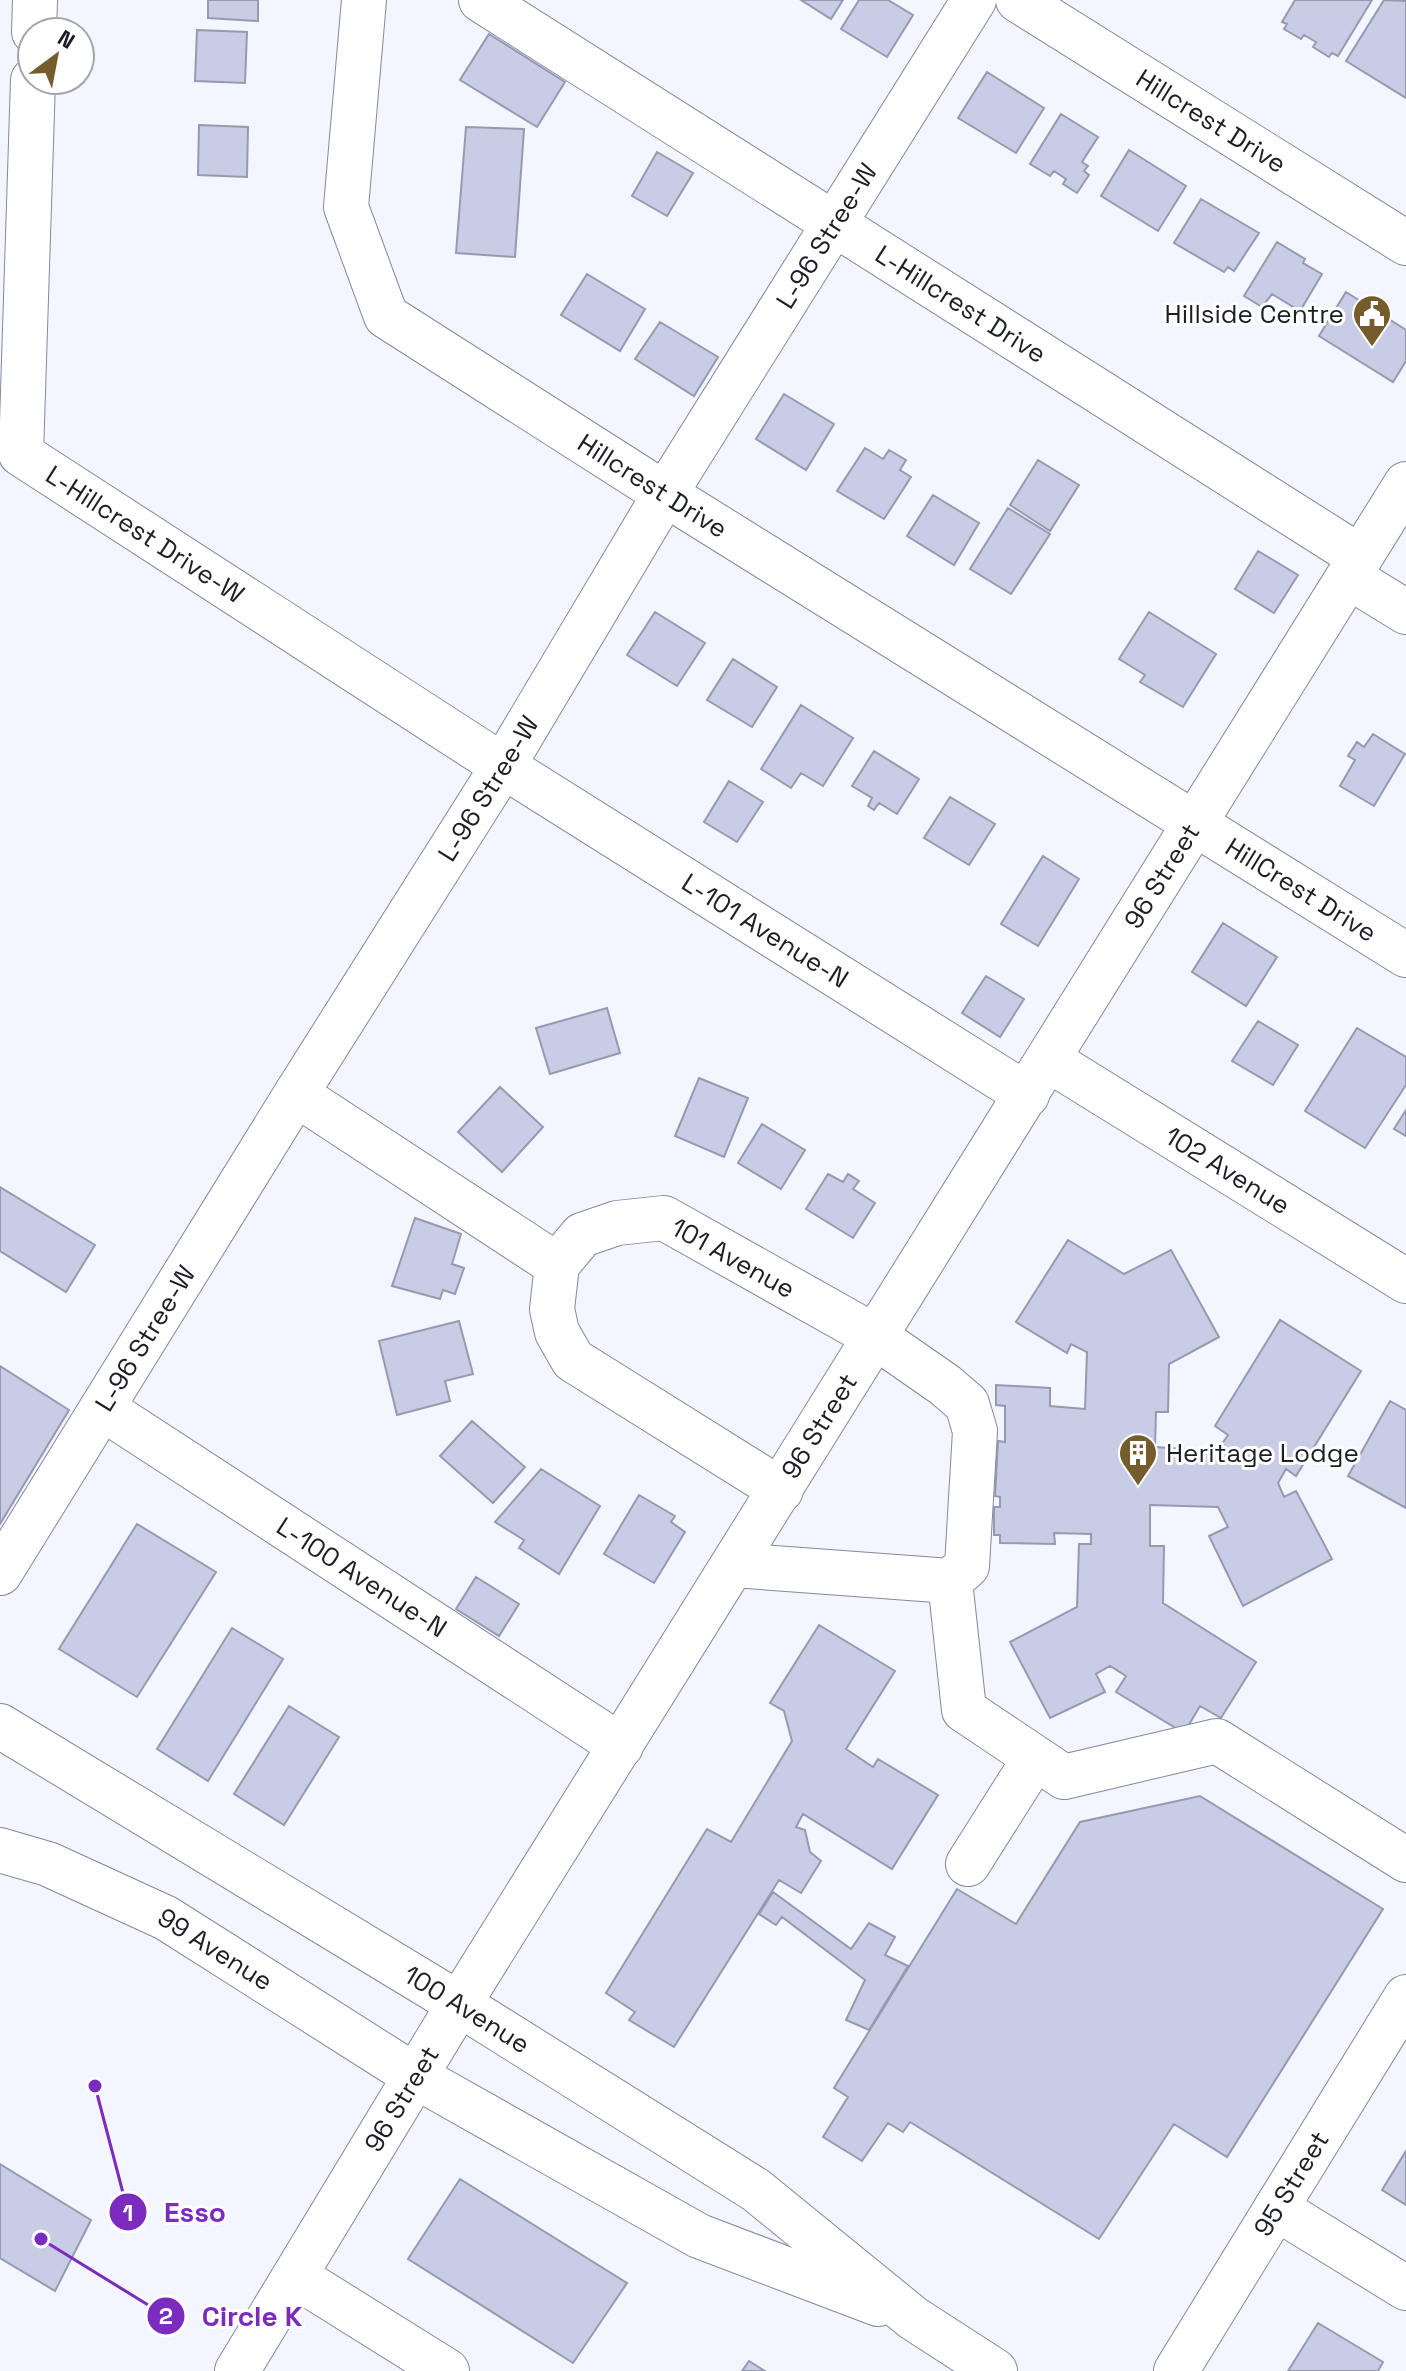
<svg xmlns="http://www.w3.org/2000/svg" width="1406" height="2371" viewBox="0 0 1406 2371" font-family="'Space Grotesk',sans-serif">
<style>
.building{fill:#c8cde5;stroke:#969ab1;stroke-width:2}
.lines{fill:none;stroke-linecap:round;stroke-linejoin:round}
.minor-casing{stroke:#84889f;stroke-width:46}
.major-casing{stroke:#84889f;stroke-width:46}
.minor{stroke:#fff;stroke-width:44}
.major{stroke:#fff;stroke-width:44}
.labels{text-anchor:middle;stroke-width:6;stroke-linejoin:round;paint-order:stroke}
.street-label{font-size:26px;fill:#1c1e26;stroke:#fff}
.poi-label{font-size:26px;fill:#1c1e26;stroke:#fff;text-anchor:end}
.leader{fill:none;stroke:#7b2cbf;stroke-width:3}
.callout-dot{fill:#7b2cbf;stroke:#fff;stroke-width:3}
.mark-label{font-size:24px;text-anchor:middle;font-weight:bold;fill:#fff}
.callout-label{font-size:28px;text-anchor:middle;font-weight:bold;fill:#7b2cbf;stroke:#fff;stroke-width:6;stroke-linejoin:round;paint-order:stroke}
</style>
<rect width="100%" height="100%" fill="#f3f5ff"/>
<path class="building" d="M208 0H258V21L208 18Z
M801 0H843L831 19Z
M859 0H888L913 15 887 57 841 29Z
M1295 0H1372L1338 56 1332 53 1329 57 1313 47 1316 42 1304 35 1301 39 1284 29 1287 24 1282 22Z
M1384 0 1406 1V98L1346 61Z
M197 30 247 32 245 83 195 81Z
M489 34 565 82 537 127 460 80Z
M987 72 1044 108 1016 153 958 118Z
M1061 114 1098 137 1082 162 1088 166 1084 171 1089 175 1077 193 1063 184 1066 179 1054 171 1050 176 1030 164Z
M199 125 248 127 247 177 198 175Z
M466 127 524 129 515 257 456 253Z
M1129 150 1186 186 1158 231 1101 196Z
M657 152 693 173 667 216 632 196Z
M1201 199 1259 233 1234 271 1228 267 1224 272 1174 243Z
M1277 242 1305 259 1303 263 1322 274 1300 311 1272 294 1262 307 1244 296Z
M587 274 645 309 620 351 561 315Z
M1346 292 1406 330V361L1393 382 1319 336Z
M660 322 718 357 694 396 635 359Z
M784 394 834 424 806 470 756 439Z
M865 448 883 459 889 450 906 460 900 470 911 477 884 519 837 491Z
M1038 460 1079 485 1050 531 1010 505Z
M933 495 979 523 954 565 907 536Z
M1008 508 1050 534 1011 594 970 569Z
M1258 551 1298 575 1274 613 1235 589Z
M655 612 705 643 677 686 627 655Z
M1149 612 1216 654 1183 707 1140 682 1145 675 1119 659Z
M733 659 777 687 752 727 707 700Z
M801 705 853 738 823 786 801 773 791 788 761 769Z
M1373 734 1405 754 1374 806 1340 786 1355 760 1348 756 1357 742 1364 747Z
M874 751 919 779 897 814 879 803 874 810 868 806 872 798 852 786Z
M729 781 763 802 737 842 704 822Z
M950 797 995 824 969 865 924 838Z
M1043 856 1079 879 1038 946 1001 924Z
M1223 923 1277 957 1246 1006 1192 972Z
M986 976 1024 999 1000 1037 962 1013Z
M607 1008 620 1053 550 1074 536 1028Z
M1258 1021 1298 1045 1273 1085 1232 1061Z
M1357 1028 1406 1057V1085L1365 1148 1305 1111Z
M699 1078 748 1098 724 1157 675 1136Z
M500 1087 543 1127 502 1172 458 1132Z
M1406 1110V1136L1394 1129Z
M762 1124 805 1150 781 1189 738 1163Z
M828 1174 843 1182 848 1174 859 1181 853 1189 875 1203 853 1238 806 1209Z
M0 1187 95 1245 66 1292 0 1251Z
M415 1218 461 1234 452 1264 464 1268 455 1294 443 1290 440 1299 392 1286Z
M1068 1240 1124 1274 1171 1250 1219 1337 1169 1364 1168 1412H1156L1155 1447 1217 1451 1228 1435 1215 1426 1280 1320 1361 1371 1296 1476 1286 1469 1278 1483 1284 1497 1296 1491 1332 1559 1243 1606 1209 1536 1228 1527 1218 1507 1150 1505V1546H1164L1163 1603 1256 1662 1221 1718 1200 1706 1184 1733 1116 1692 1126 1676 1110 1666 1096 1674 1105 1692 1050 1718 1010 1642 1077 1607 1079 1544H1091V1534L1054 1533 1055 1544 1000 1543V1535H994V1507H1000V1497L995 1496 998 1441 1005 1442V1406L996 1405V1385L1050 1388V1406L1085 1409 1087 1352 1071 1344 1067 1353 1016 1322Z
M459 1321 473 1374 445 1381 450 1401 397 1415 379 1341Z
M0 1366 69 1410 0 1524Z
M1390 1401 1406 1410V1508L1348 1476Z
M472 1421 525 1467 493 1503 440 1456Z
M541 1469 600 1506 559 1574 519 1548 524 1540 495 1522Z
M639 1495 675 1516 671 1522 685 1532 654 1583 604 1554Z
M137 1524 216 1572 137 1697 59 1649Z
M476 1577 519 1604 499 1636 456 1609Z
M819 1625 895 1671 846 1749 873 1767 878 1759 938 1795 892 1869 803 1814 796 1827 805 1830 810 1852 821 1861 801 1893 779 1880 674 2047 629 2020 635 2012 606 1993 707 1829 731 1842 792 1741 784 1711 770 1703Z
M232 1628 283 1659 208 1781 157 1749Z
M289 1706 339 1737 284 1825 234 1794Z
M1200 1796 1383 1909 1227 2157 1174 2124 1099 2239 910 2122 903 2132 888 2123 862 2161 823 2137 848 2097 834 2088 957 1889 1016 1924 1080 1822Z
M773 1892 851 1949 869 1923 895 1937 885 1955 908 1966 869 2030 846 2020 865 1980 782 1917 776 1925 759 1914Z
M1406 2151V2205L1382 2190Z
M0 2164 91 2220 55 2291 0 2258Z
M460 2179 627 2283 573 2363 408 2259Z
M1318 2323 1383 2362 1378 2371H1288Z
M749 2361 765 2371H742Z"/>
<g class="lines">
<g class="minor-casing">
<g id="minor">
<path id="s1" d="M364 0 346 207 386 316 665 494 1406 955"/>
<path id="s2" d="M481 0 1360 557"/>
<path id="s3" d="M1018 0 1406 243"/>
<path d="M34 32 35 0"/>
<path id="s4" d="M33 80 21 454 503 766 1027 1095"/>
<path d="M1349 577 1406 612"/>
<path id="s5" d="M1049 1060 1406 1281"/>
<path d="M296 1094 557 1265"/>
<path id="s6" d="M102 1408 621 1746"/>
<path d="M734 1565 950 1581 967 1566 975 1431 967 1404 945 1385 876 1337 664 1218 617 1223 582 1235 557 1265 552 1309 557 1332 573 1360 781 1490"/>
<path id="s7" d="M0 1573 296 1094 503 766 665 494 974 0"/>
<path d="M950 1581 964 1710 1064 1777 1217 1741 1406 1860"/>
<path d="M968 1864 1035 1758"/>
<path d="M1276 2208 1406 2288"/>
<path d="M295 2276 447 2371"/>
<path id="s8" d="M237 2371 459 2004 1406 484"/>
<path id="s9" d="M1176 2371 1406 1997"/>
</g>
</g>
<g class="major-casing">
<g id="major">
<path id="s10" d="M0 1726 459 2004 756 2190 913 2318 995 2371"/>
<path id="s11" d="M0 1850 48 1864 166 1918 415 2076 699 2236 878 2304"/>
</g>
</g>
<use href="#minor" class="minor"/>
<use href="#major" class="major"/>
</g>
<defs>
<g id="civic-pin" transform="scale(2)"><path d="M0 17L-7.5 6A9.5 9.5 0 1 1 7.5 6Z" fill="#755c2d" stroke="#fff"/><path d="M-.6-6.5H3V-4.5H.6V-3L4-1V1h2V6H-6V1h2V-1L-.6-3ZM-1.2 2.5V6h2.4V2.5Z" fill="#fff"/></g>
<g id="building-pin" transform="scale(2)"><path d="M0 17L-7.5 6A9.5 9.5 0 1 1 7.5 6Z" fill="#755c2d" stroke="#fff"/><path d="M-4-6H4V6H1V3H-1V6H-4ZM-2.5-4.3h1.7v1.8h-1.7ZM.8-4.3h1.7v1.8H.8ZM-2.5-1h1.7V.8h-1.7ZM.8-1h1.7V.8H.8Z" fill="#fff"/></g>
</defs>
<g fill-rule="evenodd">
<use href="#civic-pin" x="1372" y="314"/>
<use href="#building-pin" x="1138" y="1453"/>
</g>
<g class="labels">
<g class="street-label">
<text dy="9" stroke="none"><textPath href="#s3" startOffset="228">Hillcrest Drive</textPath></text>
<text dy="9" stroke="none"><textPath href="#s7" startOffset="1572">L-96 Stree-W</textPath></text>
<text dy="9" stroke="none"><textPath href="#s2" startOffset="568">L-Hillcrest Drive</textPath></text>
<text dy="9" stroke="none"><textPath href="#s1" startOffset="640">Hillcrest Drive</textPath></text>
<text dy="9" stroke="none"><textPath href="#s4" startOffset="522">L-Hillcrest Drive-W</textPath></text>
<text dy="9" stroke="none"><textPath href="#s7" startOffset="924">L-96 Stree-W</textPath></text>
<text dy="9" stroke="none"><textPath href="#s8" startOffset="1758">96 Street</textPath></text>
<text dy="9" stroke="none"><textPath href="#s1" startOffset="1404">HillCrest Drive</textPath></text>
<text dy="9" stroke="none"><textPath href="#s4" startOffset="1258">L-101 Avenue-N</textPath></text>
<text dy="9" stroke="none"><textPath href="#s5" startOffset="210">102 Avenue</textPath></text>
<text transform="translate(733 1258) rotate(29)" y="9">101 Avenue</text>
<text dy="9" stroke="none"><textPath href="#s7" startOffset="276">L-96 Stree-W</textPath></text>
<text dy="9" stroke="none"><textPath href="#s8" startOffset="1110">96 Street</textPath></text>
<text dy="9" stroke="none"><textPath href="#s6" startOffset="310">L-100 Avenue-N</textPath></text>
<text dy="9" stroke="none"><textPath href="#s11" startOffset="238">99 Avenue</textPath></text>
<text dy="9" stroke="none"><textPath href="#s10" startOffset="546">100 Avenue</textPath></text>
<text dy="9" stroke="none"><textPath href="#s8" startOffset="318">96 Street</textPath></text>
<text dy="9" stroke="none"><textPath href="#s9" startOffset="220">95 Street</textPath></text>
</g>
<g class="poi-label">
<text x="1344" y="323">Hillside Centre</text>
<text x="1166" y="1462" text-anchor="start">Heritage Lodge</text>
</g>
</g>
<path class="leader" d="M95 2086L128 2212M41 2239L166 2316"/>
<g class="callout-dot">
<circle cx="95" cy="2086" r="8"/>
<circle cx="41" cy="2239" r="8"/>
<circle cx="128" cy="2212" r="20"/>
<circle cx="166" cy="2316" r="20"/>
</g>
<g class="mark-label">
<text x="128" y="2221">1</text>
<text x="166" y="2324">2</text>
</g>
<g class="callout-label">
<text x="195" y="2222">Esso</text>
<text x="252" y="2326">Circle K</text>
</g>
<g transform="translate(56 56) rotate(32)"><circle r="38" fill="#ffffff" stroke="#a4a5a8" stroke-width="2"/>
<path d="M0-6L14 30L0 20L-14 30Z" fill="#755c2d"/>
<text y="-12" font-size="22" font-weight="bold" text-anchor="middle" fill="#1c1e26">N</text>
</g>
</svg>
